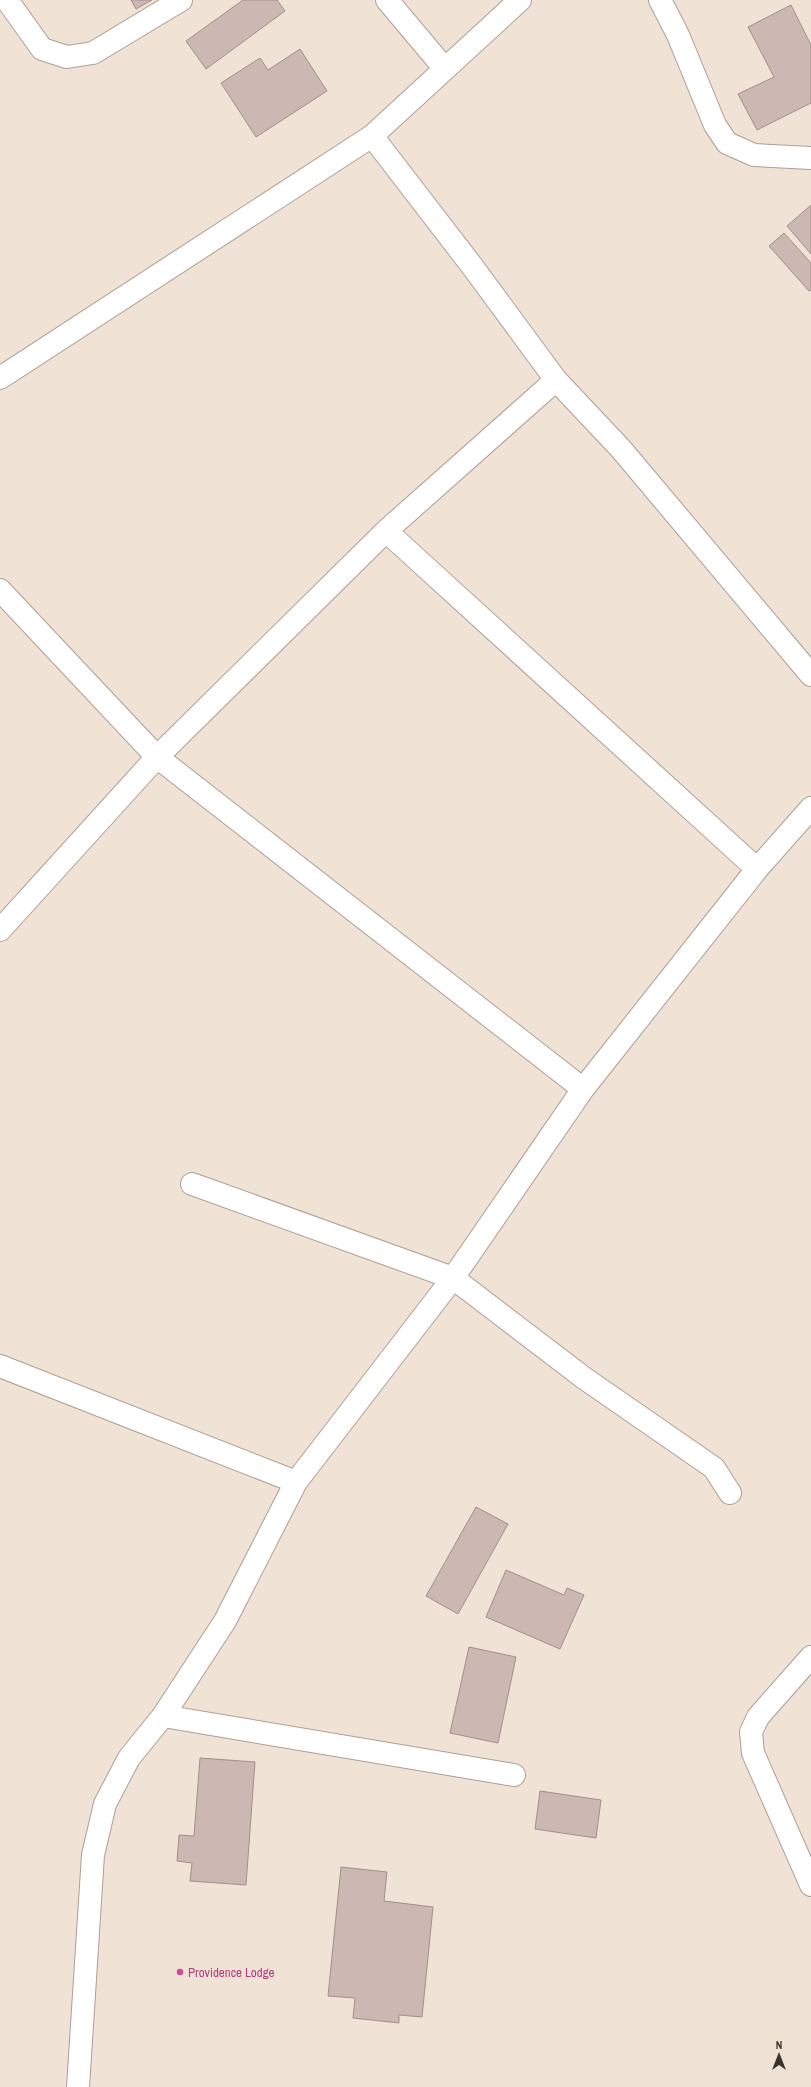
<svg xmlns="http://www.w3.org/2000/svg" width="811" height="2087" viewBox="0 0 811 2087" font-family="'Archivo Narrow',sans-serif">
<style>
.building{fill:#cbb8b2;stroke:#a28f8a}
.lines{fill:none;stroke-linecap:round;stroke-linejoin:round}
.minor-casing{stroke:#ad9f93;stroke-width:24}
.minor{stroke:#fff;stroke-width:22}
.hotel-dot{fill:#d1479c;stroke:#f0e2d5;stroke-width:1.5}
.labels{text-anchor:middle;stroke-width:3;stroke-linejoin:round;paint-order:stroke}
.hotel-label{font-size:13px;fill:#b23c85;stroke:#f0e2d5;text-anchor:start}
</style>
<rect width="100%" height="100%" fill="#f0e2d5"/>
<path class="building" d="M131 0H152L136 9Z
M243 0H277L285 11 206 69 186 41Z
M791 5 811 45V103L757 130 738 94 774 77 748 27Z
M300 49 327 91 256 137 221 83 260 58 268 70Z
M811 205V254L787 226Z
M784 233 811 263V290L809 291 769 246Z
M476 1507 508 1524 458 1614 426 1596Z
M506 1570 564 1595 567 1588 584 1595 560 1649 486 1617Z
M469 1647 516 1657 498 1743 450 1733Z
M200 1758 255 1762 246 1885 190 1881 192 1863 177 1861 179 1835 194 1836Z
M540 1791 601 1800 596 1838 535 1829Z
M341 1867 387 1872 384 1901 433 1907 422 2017 399 2015V2023L353 2018 355 1998 328 1996Z"/>
<g class="lines">
<g class="minor-casing">
<path id="minor" d="M7 0 42 49 67 57 93 53 181 0
M387 0 445 69
M520 0 372 136 472 266 556 380 621 449 811 675
M660 0 678 35 715 125 727 143 754 155 811 158
M0 378 372 136
M386 531 757 869
M0 590 157 757 583 1089
M0 930 157 757 386 531 556 380
M192 1184 453 1278 584 1378 714 1468 730 1493
M0 1366 296 1482
M811 1657 758 1717 751 1732 753 1753 811 1885
M163 1716 514 1775
M78 2087 93 1855 105 1804 129 1758 163 1716 225 1621 296 1482 453 1278 583 1089 757 869 811 808"/>
</g>
<use href="#minor" class="minor"/>
</g>
<circle class="hotel-dot" cx="180" cy="1972" r="4"/>
<g class="labels">
<g class="hotel-label">
<text x="188" y="1977">Providence Lodge</text>
</g>
</g>
<g transform="translate(779 2055)" stroke="#f0e2d5" stroke-width="3" paint-order="stroke">
<path d="M0-3L7 15L0 10L-7 15Z" fill="#38332d"/>
<text y="-6" font-size="11" font-weight="bold" text-anchor="middle" fill="#38332d">N</text>
</g>
</svg>
